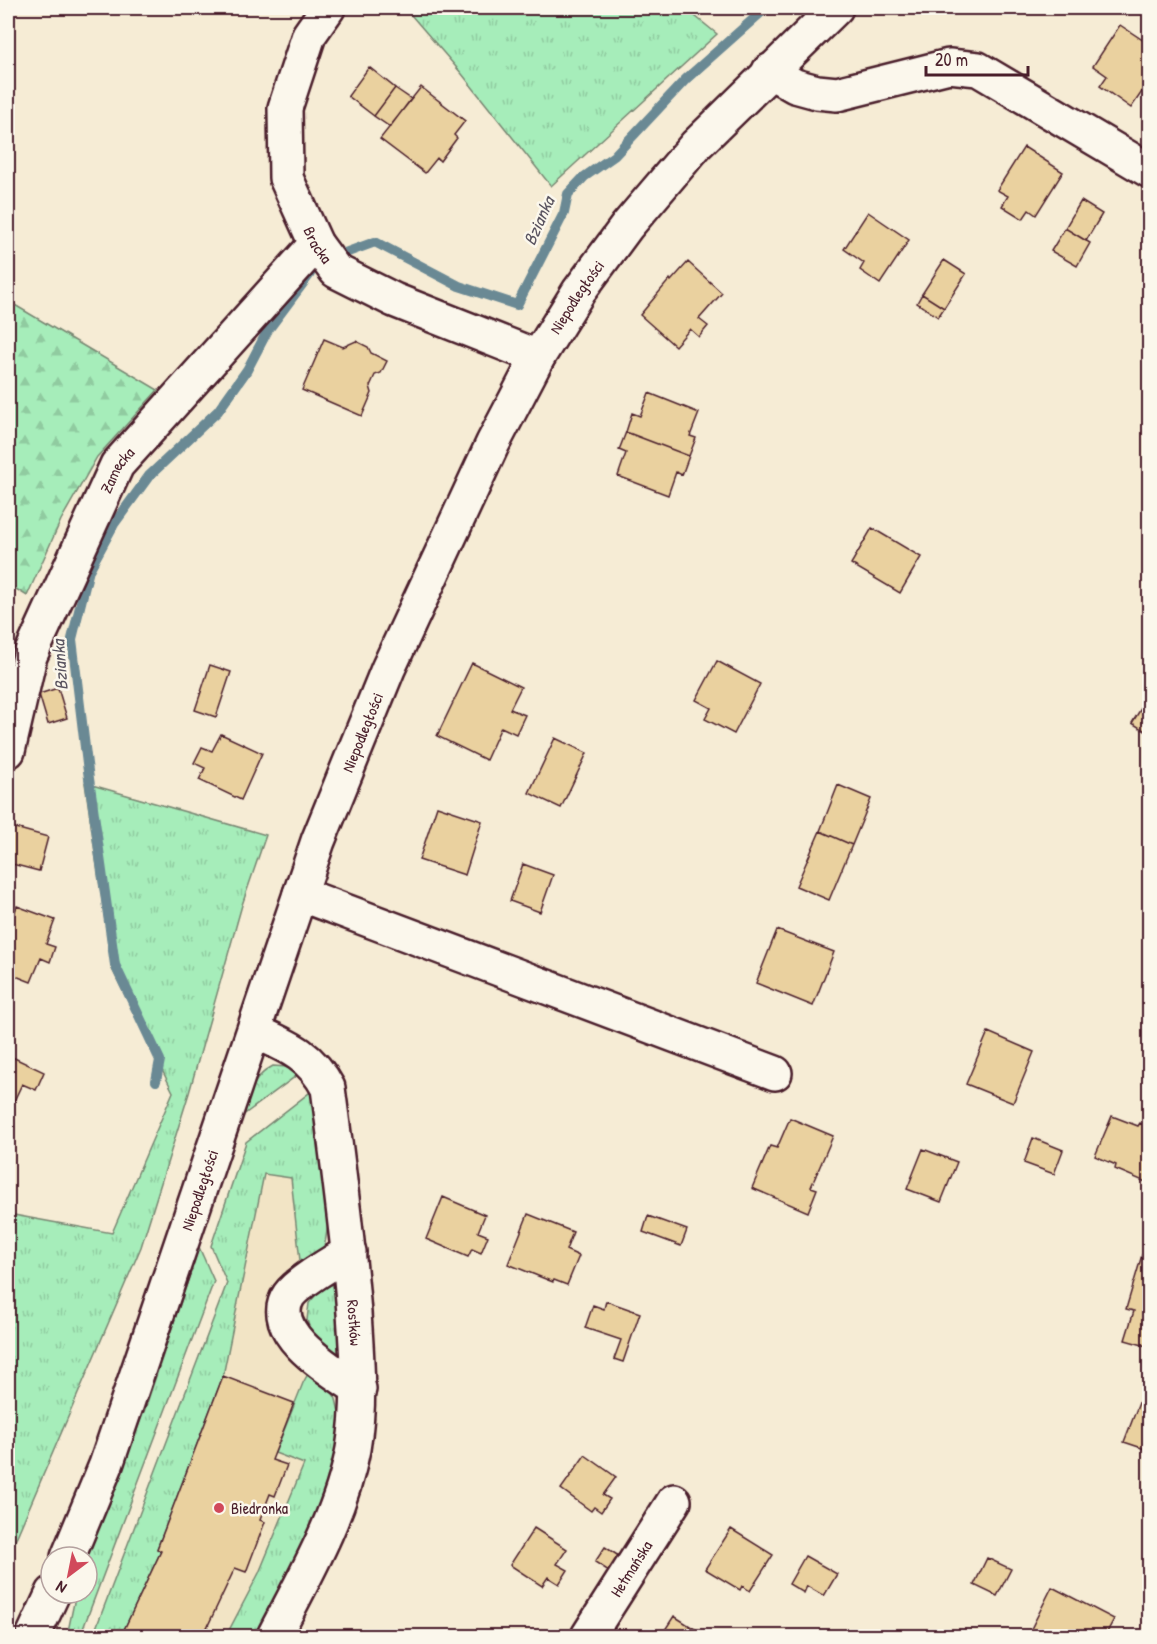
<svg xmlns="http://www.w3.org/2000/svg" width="1157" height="1644" viewBox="0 0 1157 1644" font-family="'Patrick Hand',sans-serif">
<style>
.built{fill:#f2e4c5}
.grass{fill:url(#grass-tufts);stroke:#788672;stroke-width:1.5}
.forest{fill:url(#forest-firs);stroke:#788672;stroke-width:1.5}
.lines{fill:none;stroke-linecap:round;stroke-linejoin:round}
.stream{stroke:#6a8994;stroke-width:10}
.building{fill:#ead19f;stroke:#4a1f2b;stroke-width:1.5}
.minor-casing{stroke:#4a1f2b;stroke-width:38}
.minor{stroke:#fbf7ec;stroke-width:33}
.poi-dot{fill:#d1495b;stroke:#fbf7ec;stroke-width:2}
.labels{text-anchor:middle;stroke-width:5;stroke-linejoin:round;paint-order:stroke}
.street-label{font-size:16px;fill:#4a1f2b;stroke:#fbf7ec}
.poi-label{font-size:16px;fill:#4a1f2b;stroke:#fbf7ec;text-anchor:start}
.water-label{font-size:18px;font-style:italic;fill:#5a5460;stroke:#fbf7ec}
</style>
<defs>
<pattern id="grass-tufts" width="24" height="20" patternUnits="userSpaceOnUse" patternTransform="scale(1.5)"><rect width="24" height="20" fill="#a6edba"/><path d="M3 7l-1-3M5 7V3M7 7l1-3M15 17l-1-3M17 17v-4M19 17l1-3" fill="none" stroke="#90cba0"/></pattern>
<pattern id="forest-firs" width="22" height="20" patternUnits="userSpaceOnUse" patternTransform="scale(1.5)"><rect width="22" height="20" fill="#a6edba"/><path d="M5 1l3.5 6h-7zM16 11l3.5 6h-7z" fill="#90cba0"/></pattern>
</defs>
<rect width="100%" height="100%" fill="#f6ecd5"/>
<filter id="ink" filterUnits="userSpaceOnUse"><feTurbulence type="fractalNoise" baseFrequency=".0167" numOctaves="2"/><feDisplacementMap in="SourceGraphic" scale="12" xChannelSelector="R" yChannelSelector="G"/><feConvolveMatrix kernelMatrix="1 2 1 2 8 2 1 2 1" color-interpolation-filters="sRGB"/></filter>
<g filter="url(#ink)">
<path class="built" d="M264 1174 291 1178 307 1320 304 1463 259 1573 226 1636H93L227 1283Z"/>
<path class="grass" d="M405 8H685L717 34 551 186 462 74Z
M85 783 266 835 242 905 189 1093 141 1247 8 1557V1214L112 1233 173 1092 112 969Z
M273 1066 288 1067 300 1073 242 1116C249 1095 252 1077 273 1066Z
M313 1090 330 1211 325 1243 320 1257 301 1270 291 1178 264 1174 223 1376 157 1549 161 1551 121 1636H93L227 1283 211 1246 246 1142Z
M199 1247 214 1281 81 1634 67 1636 76 1593H87V1557L145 1409Z
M337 1282 344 1354 339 1357 312 1336 307 1320 309 1303 320 1290Z
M309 1372 327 1383 336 1399 342 1425 326 1493 284 1589 257 1636H226L259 1573 304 1464 275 1453 303 1383Z"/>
<path class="forest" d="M8 301 158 390 97 457 61 520 27 596 8 584Z"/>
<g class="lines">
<path class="stream" d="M345 253 375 242 459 286 517 305 564 213 568 194 584 177 614 156 686 79 766 8
M156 1081 160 1060 115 965 87 764 72 639 89 570 114 524 149 476 218 411 247 370 268 330 310 274"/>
</g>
<path class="building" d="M1120 25 1150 45V80L1131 108 1100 86 1107 76 1093 66Z
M369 67 395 88 374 116 348 96Z
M421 87 465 121 454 135 457 138 440 161 437 158 425 173 380 139Z
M395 88 411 99 390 127 374 116Z
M1024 147 1063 172 1036 215 1029 210 1023 219 1002 206 1008 196 997 190Z
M1081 201 1102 214 1086 241 1065 228Z
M868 212 909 240 880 284 860 270 864 263 844 249Z
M1065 228 1090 243 1077 266 1051 251Z
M944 260 966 274 944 308 922 294Z
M688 262 722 293 699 319 708 326 699 337 690 329 675 346 640 315 670 279 671 281Z
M922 294 944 308 938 317 917 303Z
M324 339 343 347 356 341 368 347 371 353 387 361 381 373 375 375 370 386 372 393 362 416 302 390Z
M649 393 699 413 690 436 696 438 689 456 626 432 632 413 640 416Z
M626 432 689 456 682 475 676 472 668 495 618 476 626 453 619 450Z
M872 528 921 557 900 593 851 564Z
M717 661 760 684 734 734 705 719 711 708 696 700Z
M472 663 521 687 510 709 525 715 516 734 501 727 486 760 437 736Z
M210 665 231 672 216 717 195 710Z
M58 688 67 718 48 724 39 694Z
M1150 694V734L1132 723Z
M221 734 262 753 241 800 199 780 205 768 194 763 202 747 212 751Z
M555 738 587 753 561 808 529 793Z
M838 785 871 799 852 845 820 831Z
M437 806 482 821 465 875 419 860Z
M8 826 48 837 39 871 8 863Z
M820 831 852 845 829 900 796 886Z
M523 864 553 875 540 912 510 901Z
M17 906 55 920 46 944 55 947 50 962 41 958 31 982 8 973V930Z
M777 930 834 952 813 1006 756 983Z
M988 1032 1034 1052 1013 1103 966 1084Z
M8 1055 44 1072 36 1090 22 1084 13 1103 8 1100Z
M1112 1116 1138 1126 1140 1123 1150 1128 1148 1183 1115 1169 1116 1165 1095 1156Z
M790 1118 833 1136 811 1187 817 1189 808 1212 752 1188 770 1146 777 1148Z
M1033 1138 1063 1150 1054 1174 1024 1163Z
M923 1149 957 1162 941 1202 907 1189Z
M443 1197 485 1215 478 1232 488 1236 481 1253 472 1249 468 1257 426 1239Z
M528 1214 573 1232 566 1250 579 1256 567 1285 554 1280 553 1282 508 1264Z
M648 1216 687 1230 681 1246 643 1232Z
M1142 1255 1150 1257V1347L1125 1340 1134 1311 1126 1309Z
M606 1301 640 1313 623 1362 614 1359 621 1340 585 1328 593 1305 604 1309Z
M223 1376 294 1403 272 1460 287 1465 275 1496 270 1494 260 1520 265 1522 246 1572 235 1568 203 1636H121L161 1551 157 1549Z
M1142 1395 1150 1398V1455L1149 1452 1142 1448 1124 1442Z
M585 1455 616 1477 603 1495 610 1499 601 1512 594 1507 591 1511 561 1489Z
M534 1528 567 1549 557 1564 568 1570 559 1584 548 1577 542 1586 510 1565Z
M731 1529 773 1555 750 1591 742 1586 740 1590 705 1569Z
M605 1547 625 1560 615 1575 595 1562Z
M805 1556 837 1574 824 1596 807 1586 804 1593 789 1584Z
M987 1558 1011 1569 997 1596 974 1585Z
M1052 1587 1114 1619 1105 1636H1041L1030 1631Z
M674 1616 706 1636H661Z"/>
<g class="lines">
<g class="minor-casing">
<g id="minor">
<path id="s1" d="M328 8 309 35 285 108 286 178 316 244 336 271 394 300 538 357"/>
<path d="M769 71 795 86 817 92 837 94 949 66 978 69 1150 171"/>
<path id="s2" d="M8 751 30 656 117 465 316 244"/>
<path d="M300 894 775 1073"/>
<path id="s3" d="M254 1031C287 1046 310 1054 328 1088 338 1163 348 1238 354 1313 357 1360 361 1402 353 1449 341 1515 304 1578 274 1636"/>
<path d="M349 1252C334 1262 299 1281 289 1295 264 1332 335 1373 359 1389"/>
<path id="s4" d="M68 1557 106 1465 318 841 388 669 493 443 538 357 579 291 627 226 696 145 836 8"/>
<path d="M33 1636 53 1593"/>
<path id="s5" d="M588 1636 674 1501"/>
</g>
</g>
<use href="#minor" class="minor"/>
</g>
</g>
<circle class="poi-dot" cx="219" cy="1508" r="6"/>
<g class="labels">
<g class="street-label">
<text dy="6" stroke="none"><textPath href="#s1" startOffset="254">Bracka</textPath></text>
<text dy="6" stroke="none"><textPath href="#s4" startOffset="1362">Niepodległości</textPath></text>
<text dy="6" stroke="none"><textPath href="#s2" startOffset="303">Zamecka</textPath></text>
<text dy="6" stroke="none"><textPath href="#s4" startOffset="876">Niepodległości</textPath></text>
<text dy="6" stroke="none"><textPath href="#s4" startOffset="390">Niepodległości</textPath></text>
<text dy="6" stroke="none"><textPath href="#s3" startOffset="332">Rostków</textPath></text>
<text dy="6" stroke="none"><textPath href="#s5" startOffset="80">Hetmańska</textPath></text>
</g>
<g class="poi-label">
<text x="231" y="1514">Biedronka</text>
</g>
<g class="water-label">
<text transform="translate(539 221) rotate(-66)" y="6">Bzianka</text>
<text transform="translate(60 665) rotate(-94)" y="6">Bzianka</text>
</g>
</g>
<rect width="1157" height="1644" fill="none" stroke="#fbf7ec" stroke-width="30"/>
<rect x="15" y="15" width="1127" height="1614" fill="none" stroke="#4a1f2b" stroke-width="2" filter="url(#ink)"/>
<g transform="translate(69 1575) rotate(212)"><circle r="28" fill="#fbf7ec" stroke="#b4a19f" stroke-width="1.5"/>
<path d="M0-4.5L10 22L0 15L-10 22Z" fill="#d1495b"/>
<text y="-9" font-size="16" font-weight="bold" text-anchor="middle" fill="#4a1f2b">N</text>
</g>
<path d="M926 66v9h102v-9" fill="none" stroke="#4a1f2b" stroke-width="3"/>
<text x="935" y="66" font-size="18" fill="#4a1f2b" stroke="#fbf7ec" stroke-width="4.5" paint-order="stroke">20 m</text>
</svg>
